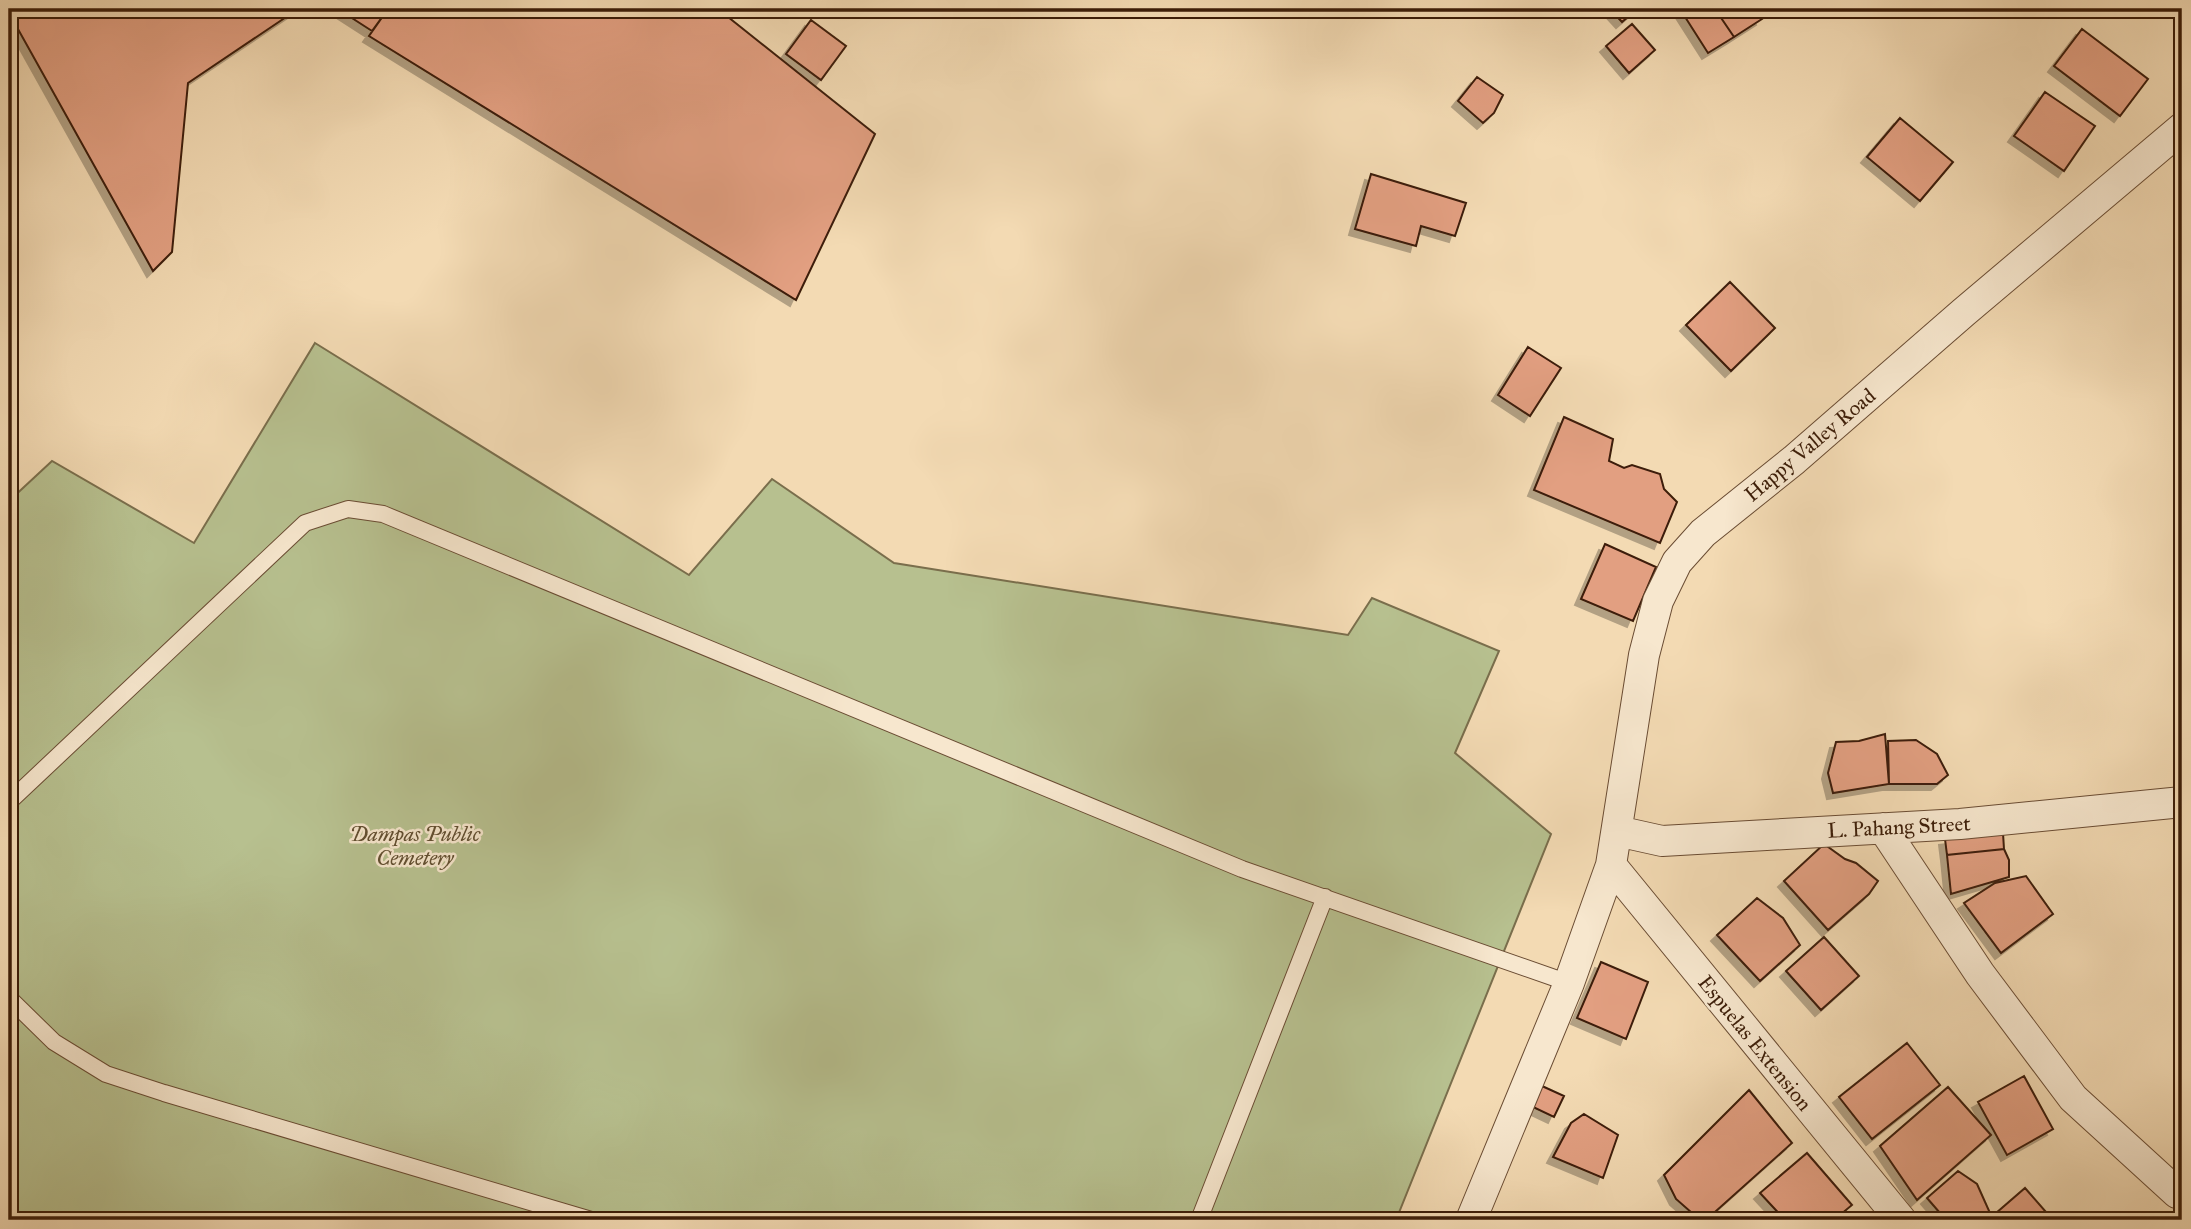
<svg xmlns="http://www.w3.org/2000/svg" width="2191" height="1229" viewBox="0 0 2191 1229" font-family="'IM FELL Great Primer',serif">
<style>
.green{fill:#b7c08f;stroke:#7a6e4c;stroke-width:2}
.building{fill:#e29f81;stroke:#3c1d08;stroke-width:2;filter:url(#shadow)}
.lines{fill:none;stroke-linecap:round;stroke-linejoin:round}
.lane-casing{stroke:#6a4c33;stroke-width:18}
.street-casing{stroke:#6a4c33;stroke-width:32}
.lane{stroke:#f7e7ce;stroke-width:16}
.street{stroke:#f7e7ce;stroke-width:30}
.labels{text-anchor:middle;stroke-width:5;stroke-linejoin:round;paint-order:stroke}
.street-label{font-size:21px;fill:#3c1d08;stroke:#f7e7ce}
.park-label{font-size:21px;font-style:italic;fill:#614e30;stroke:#f7e7ce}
</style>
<defs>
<filter id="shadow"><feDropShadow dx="-6" dy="6" stdDeviation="0" flood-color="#0004"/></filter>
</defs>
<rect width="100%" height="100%" fill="#f3dab3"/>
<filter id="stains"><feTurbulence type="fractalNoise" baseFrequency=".00286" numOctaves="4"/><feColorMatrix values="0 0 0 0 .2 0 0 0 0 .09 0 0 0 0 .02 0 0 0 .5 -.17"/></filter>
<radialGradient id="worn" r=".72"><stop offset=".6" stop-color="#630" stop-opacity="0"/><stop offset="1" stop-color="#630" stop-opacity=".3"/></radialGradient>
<path class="green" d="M315 343 689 575 772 479 894 563 1348 635 1372 598 1499 651 1455 753 1551 834 1396 1220H9V501L52 461 194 543Z"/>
<path class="building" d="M9 9H298L188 83 172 252 153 271 9 13Z
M338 9H388L372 31Z
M388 9H718L875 134 796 300 369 36Z
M1610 9H1637L1622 22Z
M1680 9H1715L1734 37 1708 53Z
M1715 9H1756L1762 19 1734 37Z
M811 20 846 46 821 80 786 54Z
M1632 24 1655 50 1629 73 1606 46Z
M2082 29 2148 79 2120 116 2054 66Z
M1477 77 1503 95 1494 113 1483 123 1458 101Z
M2045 92 2095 126 2064 171 2014 136Z
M1900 118 1953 162 1920 201 1867 157Z
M1371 174 1466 203 1455 236 1421 226 1416 246 1355 229Z
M1730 282 1775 328 1731 371 1686 325Z
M1528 347 1561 368 1530 416 1498 395Z
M1564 417 1613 439 1609 461 1624 468 1632 465 1660 474 1664 489 1677 502 1660 543 1534 490Z
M1605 544 1656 567 1633 621 1581 599Z
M1885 734 1889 784 1833 793 1828 773 1836 742 1859 741Z
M1916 740 1937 754 1948 775 1937 784H1889L1888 741Z
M2003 833 2004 849 1947 855 1945 839Z
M1824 844 1845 859 1856 863 1878 881 1869 894 1828 930 1784 881Z
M2004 849 2009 860V877L1951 894 1947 855Z
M2026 876 2053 914 2001 953 1964 903 1995 883Z
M1757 898 1783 918 1800 945 1760 981 1717 935Z
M1824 937 1859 976 1821 1010 1786 971Z
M1601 962 1648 982 1626 1039 1577 1018Z
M1907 1043 1940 1085 1872 1139 1839 1097Z
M2024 1076 2053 1129 2007 1155 1978 1102Z
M1542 1086 1564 1096 1554 1117 1533 1107Z
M1948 1087 1991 1135 1917 1200 1880 1146Z
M1749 1090 1792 1143 1706 1220H1700L1676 1199 1664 1175Z
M1584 1114 1618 1135 1603 1178 1553 1157 1571 1123Z
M1807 1153 1852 1205 1834 1220H1785L1760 1193Z
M1958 1171 1977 1184 1990 1213 1983 1220H1946L1927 1198Z
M2025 1188 2053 1220H1988Z"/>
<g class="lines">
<g class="lane-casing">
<path id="lane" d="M9 802 305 523 348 509 383 514 1242 869 1569 983
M9 998 54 1042 106 1074 164 1093 591 1220
M1199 1220 1325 897"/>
</g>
<g class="street-casing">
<path id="street" d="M1883 828 1980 974 2073 1098 2177 1193
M1617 831 1662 841 1960 824 2182 802
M1611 865 1901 1220
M1471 1220 1569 983 1611 865 1644 655 1658 601 1677 562 1703 533 1794 460 1964 312 2182 128"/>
</g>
<use href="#lane" class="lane"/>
<use href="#street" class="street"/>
</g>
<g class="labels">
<g class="street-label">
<text transform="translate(1810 445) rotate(-40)" y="7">Happy Valley Road</text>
<text transform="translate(1899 827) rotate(-3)" y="7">L. Pahang Street</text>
<text transform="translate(1755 1043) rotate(51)" y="7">Espuelas Extension</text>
</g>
<g class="park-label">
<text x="415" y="841">Dampas Public<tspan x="415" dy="24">Cemetery</tspan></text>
</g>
</g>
<rect width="2191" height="1229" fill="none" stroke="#f3dab3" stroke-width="35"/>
<rect x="10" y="10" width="2170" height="1208" fill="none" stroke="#3c1d08" stroke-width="3.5"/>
<rect x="18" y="18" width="2156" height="1194" fill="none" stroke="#3c1d08" stroke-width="2"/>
<rect width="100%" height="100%" filter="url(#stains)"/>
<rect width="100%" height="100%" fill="url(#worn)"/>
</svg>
